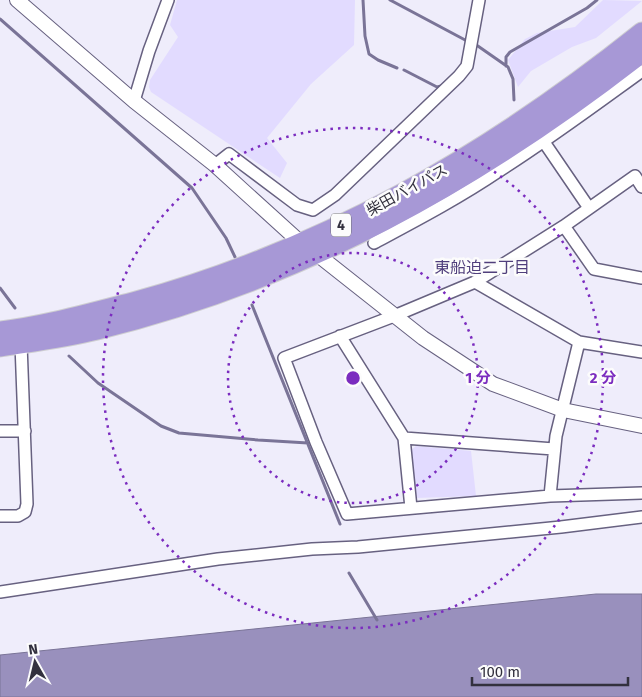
<svg xmlns="http://www.w3.org/2000/svg" width="642" height="697" viewBox="0 0 642 697" font-family="'Fira Sans','Noto Sans JP',sans-serif">
<style>
.green{fill:#e2dbff}
.water{fill:#9990bd;stroke:#7a7497}
.lines{fill:none;stroke-linecap:round;stroke-linejoin:round}
.stream{stroke:#7a7497;stroke-width:3}
.minor-casing{stroke:#676180;stroke-width:14}
.tertiary-casing{stroke:#676180;stroke-width:16}
.trunk-casing{stroke:#ceced1;stroke-width:21}
.minor{stroke:#fff;stroke-width:11}
.tertiary{stroke:#fff;stroke-width:14}
.trunk{stroke:#a798d6;stroke-width:19}
.ring{fill:none;stroke:#7b2cbf;stroke-width:2.5;stroke-dasharray:2.5 5}
.labels{text-anchor:middle;stroke-width:5;stroke-linejoin:round;paint-order:stroke}
.shield{fill:#fcfcfc;stroke:#6f6e77;stroke-width:1}
.shield-label{font-size:14px;font-weight:bold;fill:#33313e}
.street-label{font-size:15px;fill:#33313e;stroke:#fcfcfc}
.neighbourhood-label{font-size:16px;fill:#503f7c;stroke:#fcfcfc}
.centre{fill:#7b2cbf;stroke:#fcfcfc;stroke-width:2.5}
.ring-label{font-size:15px;text-anchor:middle;font-weight:bold;fill:#7b2cbf;stroke:#fcfcfc;stroke-width:5;stroke-linejoin:round;paint-order:stroke}
</style>
<rect width="100%" height="100%" fill="#efedfb"/>
<path class="green" d="M177 0H355L354 45 311 84 267 138 287 163 280 178 151 92 149 87 150 80 178 37 170 25Z
M603 0 642 1 596 38 572 47 531 71 518 87 508 60 525 39 537 33 575 27Z
M416 446 471 451 476 496 416 498 410 451Z"/>
<path class="water" d="M596 594H642V697H0V655Z"/>
<g class="lines">
<path class="stream" d="M363 0 365 36 369 54 378 60 397 68
M390 0 467 41
M0 19 192 188 226 238 235 257
M475 44 508 67 513 79 514 100
M506 66V57L510 52 587 8 597 0
M404 70 437 87 441 86
M0 288 15 308
M252 305 340 524
M69 356 98 383 161 426 179 433 258 440 308 443
M349 573 377 620"/>
<g class="minor-casing">
<path id="minor" d="M134 101 149 51 168 0
M544 142 589 208
M215 165 229 154 297 205 313 210 335 195 459 76 467 66 479 0
M564 226 635 176 642 187
M374 243C417 220 459 198 499 171 548 140 595 105 642 71
M475 282 564 226 594 269 642 278
M340 336 404 438 411 508
M642 352 579 342 475 282 394 316 284 358 316 442 347 514 550 496 642 493
M0 431H25
M404 438 554 449
M550 496 556 436 579 342
M0 516H18L25 512 27 504 21 344
M0 592 218 559 312 549 358 547 561 527 642 517"/>
</g>
<g class="tertiary-casing">
<path id="tertiary" d="M17 0 134 101 215 165 301 243 318 255 423 338 493 384 563 410 642 426"/>
</g>
<g class="trunk-casing">
<path id="trunk" d="M0 331C44 326 89 313 133 302 324 250 488 155 642 32
M0 347C32 342 65 338 97 330 301 280 477 182 642 53"/>
</g>
<use href="#minor" class="minor"/>
<use href="#tertiary" class="tertiary"/>
<use href="#trunk" class="trunk"/>
</g>
<g class="ring">
<circle cx="353" cy="378" r="125"/>
<circle cx="353" cy="378" r="250"/>
</g>
<g class="labels">
<rect class="shield" x="331" y="213.5" width="20" height="23" rx="4"/>
<g class="shield-label">
<text x="341" y="230">4</text>
</g>
<g class="street-label">
<text transform="translate(407 190) rotate(-29)" y="5">柴田バイパス</text>
</g>
<g class="neighbourhood-label">
<text x="482" y="273">東船迫二丁目</text>
</g>
</g>
<circle cx="353" cy="378" r="8" class="centre"/>
<g class="ring-label">
<text x="478" y="383">1 分</text>
<text x="603" y="383">2 分</text>
</g>
<g transform="translate(35 662) rotate(352)" stroke="#fcfcfc" stroke-width="4" paint-order="stroke">
<path d="M0-4L9 19L0 12L-9 19Z" fill="#33313e"/>
<text y="-8" font-size="14" font-weight="bold" text-anchor="middle" fill="#33313e">N</text>
</g>
<path d="M472 677v8h156v-8" fill="none" stroke="#33313e" stroke-width="2.5"/>
<text x="480" y="677" font-size="15" fill="#33313e" stroke="#fcfcfc" stroke-width="4" paint-order="stroke">100 m</text>
</svg>
